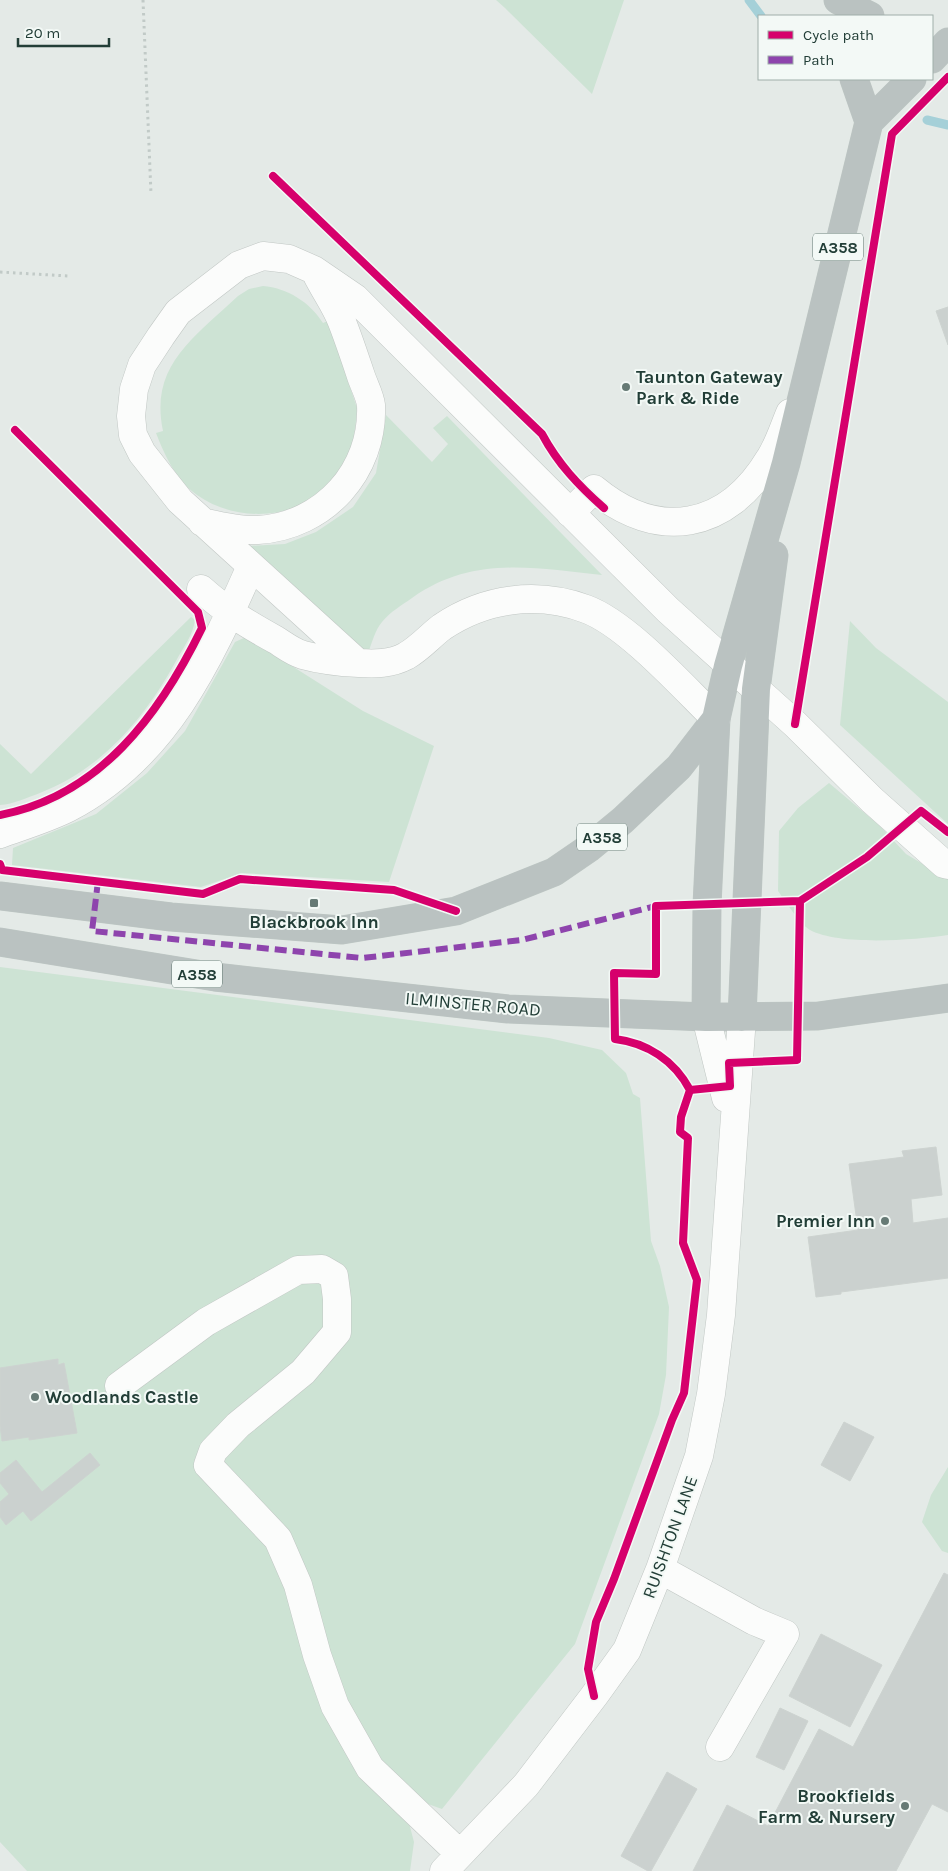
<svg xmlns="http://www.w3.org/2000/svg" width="948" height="1871" viewBox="0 0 948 1871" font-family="Karla,sans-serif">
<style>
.green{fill:#cde3d4}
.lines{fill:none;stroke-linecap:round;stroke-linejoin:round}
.stream{stroke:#a5d0d8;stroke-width:9}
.building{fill:#cbd1cf;stroke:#cdd3d0}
.minor-casing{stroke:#c1c7c4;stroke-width:29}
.highway-casing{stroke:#bdc6c3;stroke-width:29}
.path{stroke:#c1cac7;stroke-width:3;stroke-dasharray:2.5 4;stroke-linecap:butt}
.minor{stroke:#fbfcfb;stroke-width:28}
.highway{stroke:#bac2c1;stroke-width:28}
.quiet{stroke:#8e44ad;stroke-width:6;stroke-dasharray:12 6;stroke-linecap:butt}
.cycleway-casing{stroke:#f3f9f6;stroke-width:11}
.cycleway{stroke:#d6006c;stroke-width:8}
.poi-dot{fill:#667a75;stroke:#f3f9f6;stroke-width:2}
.labels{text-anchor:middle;stroke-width:4;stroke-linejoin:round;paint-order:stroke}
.shield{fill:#f3f9f6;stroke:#617670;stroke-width:1}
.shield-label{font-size:16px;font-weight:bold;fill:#223e37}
.poi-label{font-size:18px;font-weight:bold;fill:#223e37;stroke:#f3f9f6;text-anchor:start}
.street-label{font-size:18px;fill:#223e37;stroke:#f3f9f6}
</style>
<rect width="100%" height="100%" fill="#e4eae7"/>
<path class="green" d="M496 0H624L592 94 505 8Z
M263 286C287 288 310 302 323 323L328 321 357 408C356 425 354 444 347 460 322 517 245 529 197 495 176 480 165 456 156 433L163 431C149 365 195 337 238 296L249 289Z
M386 415 432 462 448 444 433 428 447 416 602 575C534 568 473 555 412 598 402 605 390 612 382 622 375 630 372 643 368 653L301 597 248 546 285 544 316 532 353 507 376 473Z
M191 617 195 620C193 635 183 648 176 661 144 719 103 768 40 793 26 798 14 804 0 805V744L31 774Z
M850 621 876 648 948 702V824L840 725Z
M246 637 363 711 434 746 389 882 242 873 201 887 12 865 13 848 96 814 147 773 185 731 235 642Z
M829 783 880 826 906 854 948 879V935C915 940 840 946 810 930 801 925 785 901 778 891L779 831 798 808Z
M0 967 549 1038 602 1050 626 1073 633 1094 640 1098 651 1241 660 1266 669 1307 666 1375 659 1414 575 1644 442 1809 428 1804 409 1823 414 1842 410 1871H27L0 1842Z
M948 1467V1553L942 1551 922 1522 931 1495Z"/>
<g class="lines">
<path class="stream" d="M749 0 761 16
M927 120 948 125"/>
</g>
<path class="building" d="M948 307V345L936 311Z
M936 1147 942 1195 911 1199 913 1223 948 1218V1278L841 1292V1294L816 1297 808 1237 858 1230 849 1164 904 1157 902 1151Z
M58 1359V1365L64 1363 77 1433 29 1440V1437L2 1441 0 1426V1368Z
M844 1422 874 1437 850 1481 821 1465Z
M90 1453 100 1465 31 1521 23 1511 6 1525 0 1517V1502L9 1494 0 1483V1473L16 1460 42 1492Z
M944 1573 948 1575V1812L932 1804 896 1871H693L727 1805 768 1826 819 1729 853 1747Z
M821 1634 882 1665 850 1727 789 1696Z
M780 1708 808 1721 784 1770 756 1757Z
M667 1772 697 1789 651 1871H648L621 1856Z"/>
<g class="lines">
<g class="minor-casing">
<path id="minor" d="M570 513 594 489C658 542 727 530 770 458 779 444 784 427 790 413
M202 522C220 526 240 531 258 530 324 526 374 471 371 405 370 396 364 385 361 376 355 358 349 340 342 322 336 306 325 291 317 275
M201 589C227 612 247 624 276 640 284 645 293 652 303 655 321 660 339 662 359 663 375 664 391 664 406 656 420 648 430 636 442 627 485 598 537 591 586 609 627 624 683 687 716 719
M358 663 180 501 142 453 133 435 131 416 134 389 142 365 161 336 178 312 239 265 263 256 289 259 314 270 355 298 668 610 795 724 872 800 944 864 948 865
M0 834C22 826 46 819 68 808 165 758 209 661 251 566
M706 1017 726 1098
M119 1386 206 1322 298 1270 322 1269 334 1276 337 1299V1332L303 1372 238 1425 213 1451 208 1465 278 1539 298 1585 317 1655 335 1706 370 1768 460 1854
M660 1569 754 1621 785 1634 720 1747
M444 1871 526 1785 594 1696 627 1650 660 1569 699 1456 711 1394 721 1315 742 1017"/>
</g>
<g class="highway-casing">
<path id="highway" d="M838 0 870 16
M932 59 948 42
M854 79 869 122
M0 896 171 917 342 930 456 911 554 872 589 848 623 820 679 767 716 719
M0 942 215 977 508 1009 706 1017 818 1016 948 998
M706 1017 707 905 716 719 728 666 786 463 869 122 912 79
M742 1017 756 689 774 555"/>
</g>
<path class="path" d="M143 0 151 194
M0 272 69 276"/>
<use href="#minor" class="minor"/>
<use href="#highway" class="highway"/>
<path class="quiet" d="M98 881 92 931 362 958 522 940 656 906"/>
<g class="cycleway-casing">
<path id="cycleway" d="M273 176 542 434C558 464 579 486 604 508
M795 724 892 134 948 77
M0 815C100 796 160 714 202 628L198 612 15 430
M0 864 2 870 203 894 240 879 394 890 456 911
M690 1090 730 1086 729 1063 797 1060 800 901
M594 1696 588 1669 596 1622 614 1579 672 1420 684 1393 697 1280 683 1243 688 1138 680 1132 681 1117 690 1090C674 1060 647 1043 615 1039L614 973 656 974V906L800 901 867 857 921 811 948 832"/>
</g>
<use href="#cycleway" class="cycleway"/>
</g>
<g class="poi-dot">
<circle cx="626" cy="387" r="5"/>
<rect x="309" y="898" width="10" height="10" rx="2.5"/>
<circle cx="885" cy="1221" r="5"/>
<circle cx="35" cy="1397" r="5"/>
<circle cx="905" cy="1806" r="5"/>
</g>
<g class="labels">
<g class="shield">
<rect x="813" y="233.5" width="50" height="27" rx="4"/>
<rect x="577" y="823.5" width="50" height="27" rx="4"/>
<rect x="172" y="960.5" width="50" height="27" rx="4"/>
</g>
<g class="shield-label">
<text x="838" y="253">A358</text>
<text x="602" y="843">A358</text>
<text x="197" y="980">A358</text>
</g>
<g class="poi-label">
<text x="636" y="383">Taunton Gateway<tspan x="636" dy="21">Park &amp; Ride</tspan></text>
<text x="314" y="928" text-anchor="middle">Blackbrook Inn</text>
<text x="875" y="1227" text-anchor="end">Premier Inn</text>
<text x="45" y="1403">Woodlands Castle</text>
<text x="895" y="1802" text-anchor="end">Brookfields<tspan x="895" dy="21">Farm &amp; Nursery</tspan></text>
</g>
<g class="street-label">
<text transform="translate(473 1004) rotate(5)" y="6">ILMINSTER ROAD</text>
<text transform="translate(670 1537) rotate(-70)" y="6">RUISHTON LANE</text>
</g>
</g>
<rect x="758" y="15" width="175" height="65" fill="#f3f9f6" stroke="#9faeaa"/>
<rect x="768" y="31" width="25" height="8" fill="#d6006c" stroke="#9faeaa"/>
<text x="803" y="40" font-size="15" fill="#223e37">Cycle path</text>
<rect x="768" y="56" width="25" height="8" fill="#8e44ad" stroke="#9faeaa"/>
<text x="803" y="65" font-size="15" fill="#223e37">Path</text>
<path d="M18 38v8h91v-8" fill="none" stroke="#223e37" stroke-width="2.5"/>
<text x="25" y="38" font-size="15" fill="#223e37" stroke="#f3f9f6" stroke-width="4" paint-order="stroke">20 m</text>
</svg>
